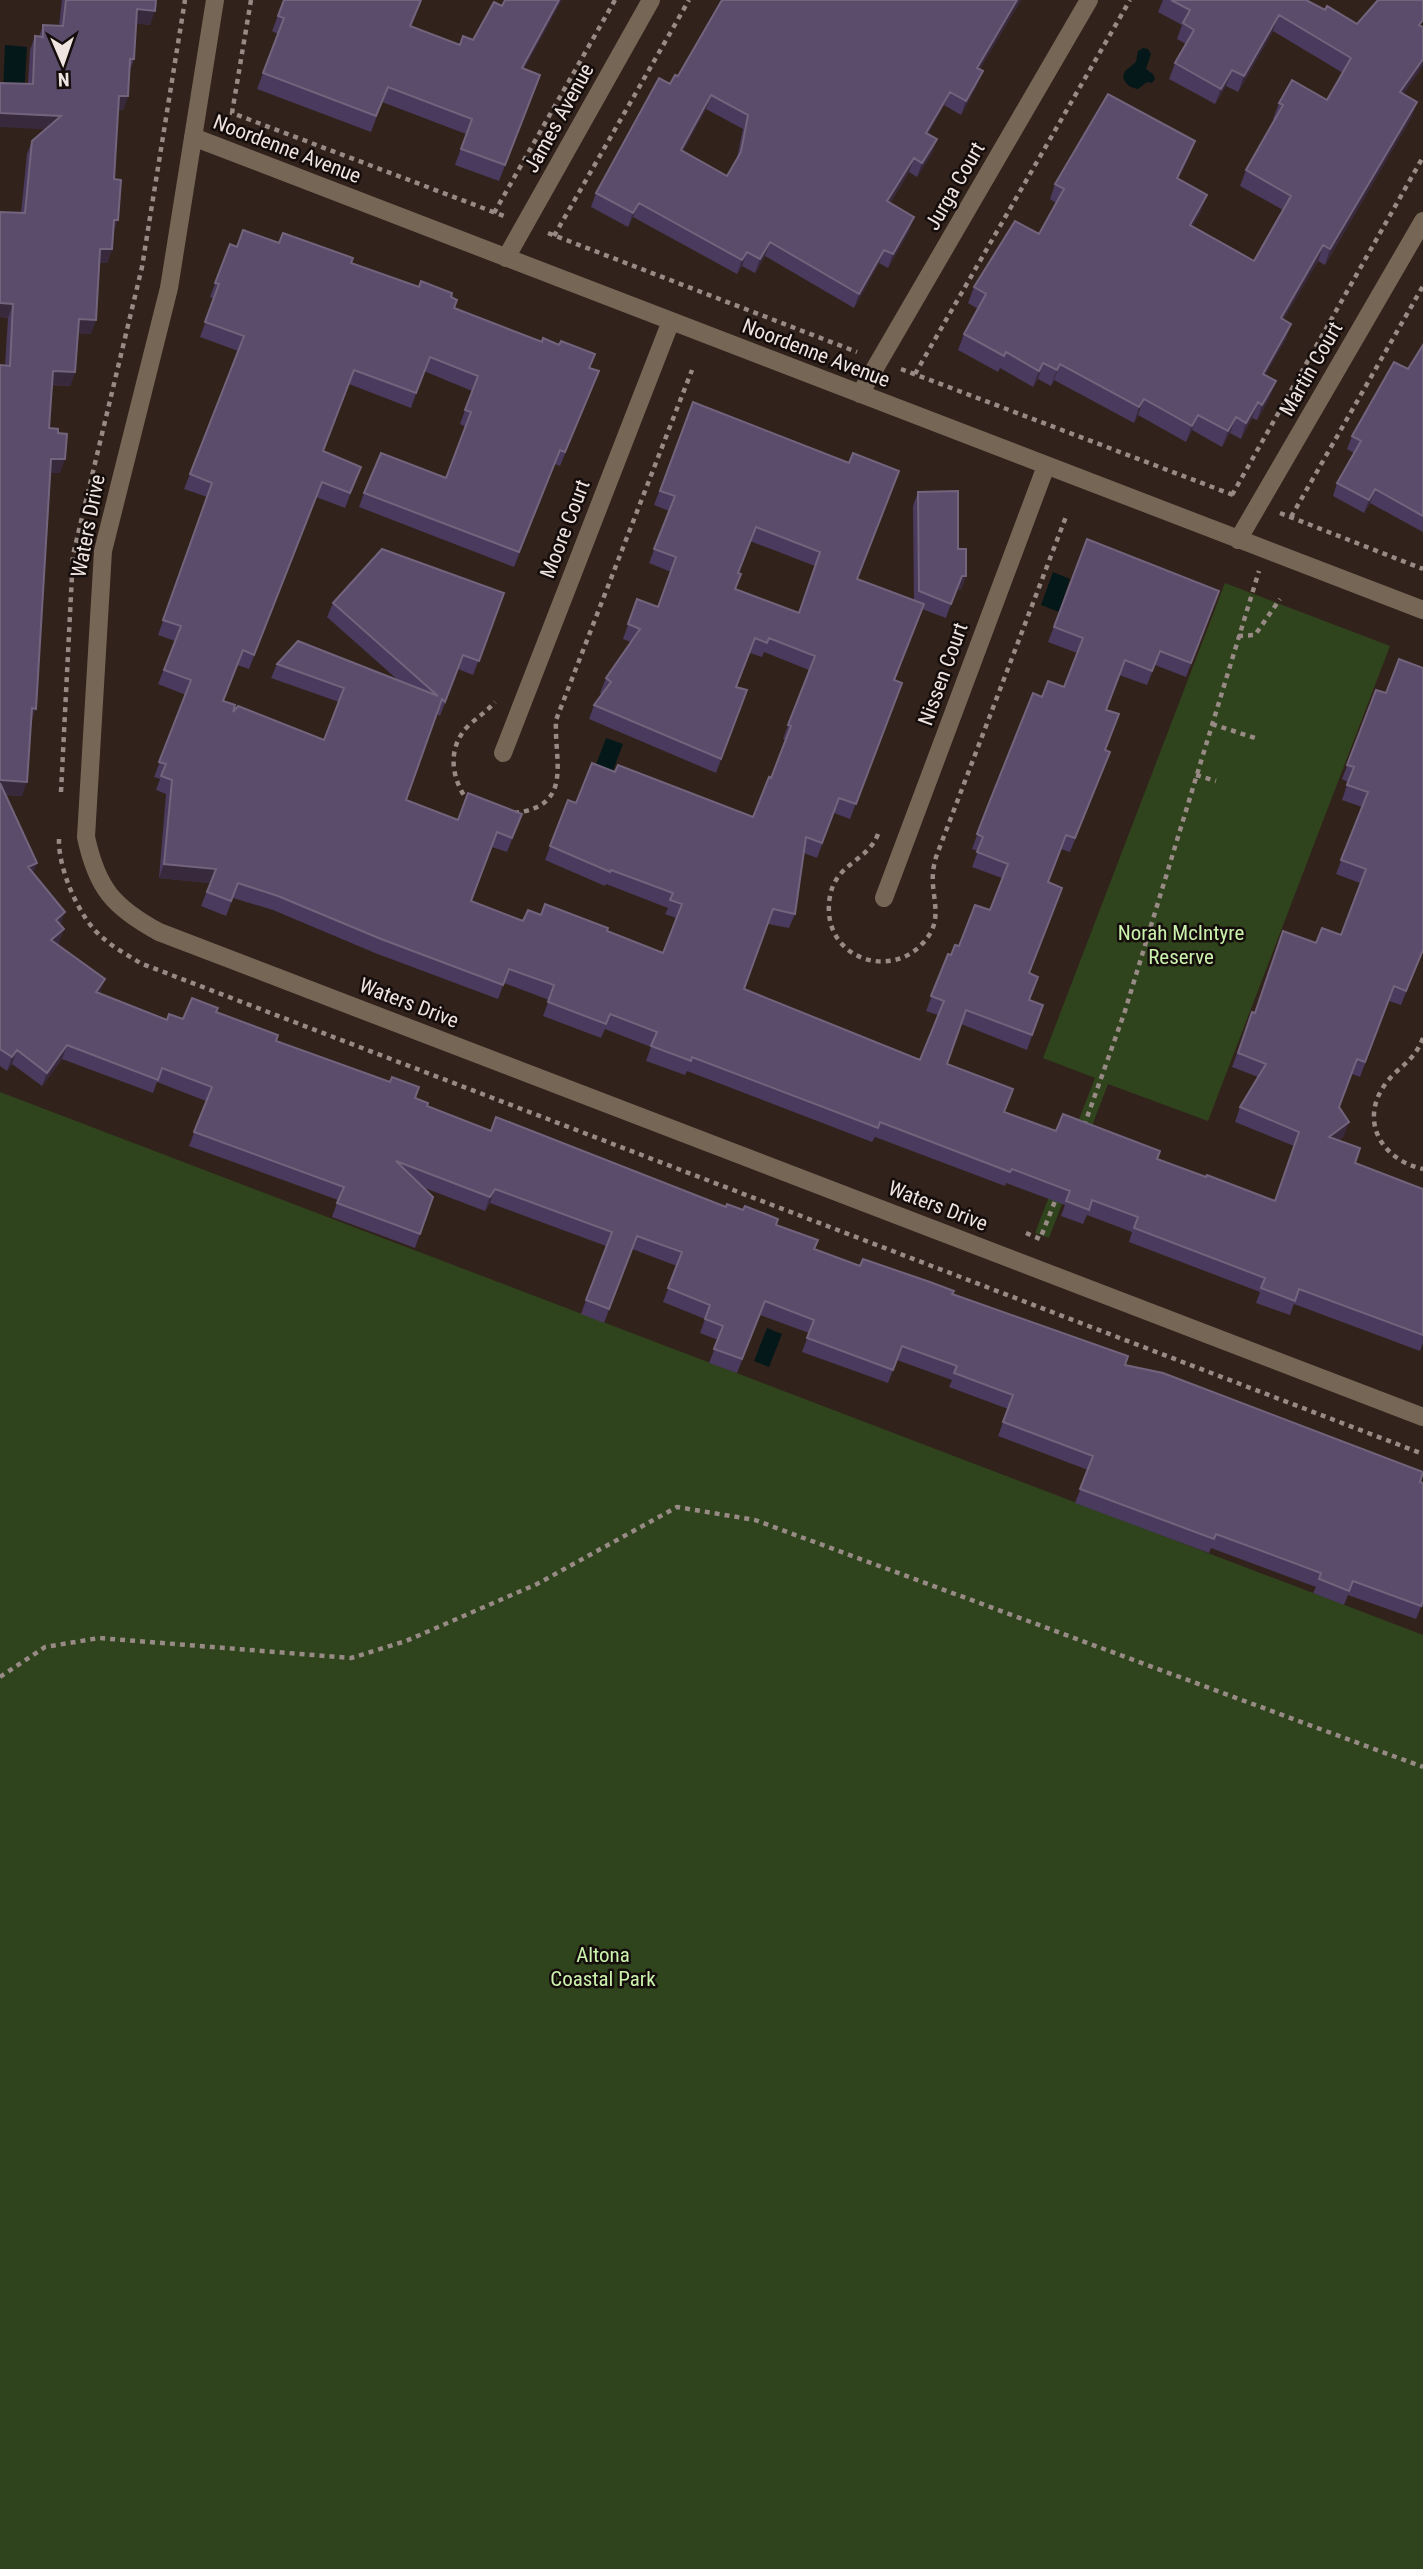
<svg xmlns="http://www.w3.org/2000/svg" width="1423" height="2569" viewBox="0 0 1423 2569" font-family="'Roboto Condensed',sans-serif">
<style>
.green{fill:#2f441c}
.water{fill:#041819}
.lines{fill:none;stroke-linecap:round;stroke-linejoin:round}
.path{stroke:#988a85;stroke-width:4.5;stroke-dasharray:5 5;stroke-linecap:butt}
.minor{stroke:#756656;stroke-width:18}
.wall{fill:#4a3a5d;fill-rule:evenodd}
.shaded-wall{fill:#39293d}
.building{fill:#5b4c6b;stroke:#73647d;stroke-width:2;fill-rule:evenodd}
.labels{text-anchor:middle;stroke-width:5;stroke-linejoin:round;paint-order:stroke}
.street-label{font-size:21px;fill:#f0e4e0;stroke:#140d0b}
.park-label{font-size:21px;fill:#cbf2ad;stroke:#140d0b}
</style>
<rect width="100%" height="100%" fill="#32221c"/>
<path class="green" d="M1225 583 1390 646 1208 1121 1108 1084 1049 1238 1035 1233 1095 1078 1043 1058Z
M0 1092 1423 1635V2569H0Z"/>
<path class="water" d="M5 45 27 47 24 95 3 93Z
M1143 48 1148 49 1151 54 1146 69 1153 74 1155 79 1152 83 1147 82 1138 89C1129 87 1126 85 1123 77L1125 71 1136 62 1138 51Z
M1053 572 1070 579 1059 612 1041 605Z
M606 738 623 744 608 784 591 778Z
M767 1328 782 1334 769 1367 754 1361Z"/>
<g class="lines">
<path class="path" d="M251 0 232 113 504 216
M494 213 615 0
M548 233 857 352
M554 236 689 0
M901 369 1236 496
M915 374 1130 0
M1232 495 1423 157
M1280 513 1423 569
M1291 517 1423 286
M1238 636 1255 635 1280 599
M1212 724 1258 739
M1196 775 1216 781
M61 792 73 555 142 267 185 0
M469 803C451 779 446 748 469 725 478 717 487 711 495 702
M514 813C574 806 554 762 556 720L692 370
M878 834C868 861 836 863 830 896 818 961 900 986 931 932 941 913 931 893 933 873 933 868 935 862 936 857L1067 514
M59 839C58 869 80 920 103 938 114 948 128 955 140 963L1423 1454
M1423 1038C1413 1063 1401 1064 1386 1083 1358 1121 1382 1160 1423 1169
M1084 1126 1125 1011 1259 571
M1026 1233 1040 1239 1057 1196
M0 1677 45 1647 99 1638 351 1658 406 1641 537 1584 677 1507 755 1520 1423 1767"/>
<path class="minor" d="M215 0 169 288 103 551 86 837C97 888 113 907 159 932L1423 1417
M193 137 1423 610
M506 258 651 0
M860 394 1089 0
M1238 540 1423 221
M503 753 671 321
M884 898 1046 466"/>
</g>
<path class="wall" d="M62 0H156L150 25 136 23 134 59 130 70 128 96 123 110H118L114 179 112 249 107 263H99L91 334 78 333 75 372 70 386 52 385 49 428 60 473H51L31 723 22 796 5 795 33 873 60 925 59 943 57 945 100 993 167 1020 183 1019 216 1012 276 1041 415 1098 427 1106 491 1131 726 1207 776 1225 814 1249 860 1266 952 1294 1125 1365 1423 1483V1607H1421L1416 1619 1348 1595 1344 1605 1313 1593 1316 1587 1211 1548 1209 1553 1075 1503 1088 1470 998 1436 1008 1409 949 1387 952 1380 897 1360 888 1383 802 1352 809 1333 760 1315 737 1373 709 1363 718 1340 700 1333 705 1319 663 1302 677 1266 632 1249 604 1323 581 1314 606 1246 490 1203 485 1211 422 1187 433 1197 415 1248 332 1217 338 1200 189 1146 206 1101 157 1082 153 1093 62 1059 42 1086 12 1064 7 1071 0 1066V365H5L8 318 0 317V212L21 213 27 154 32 141 45 129 28 83 30 50 35 36 39 37 43 25 59 26Z
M284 0H422L411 27 540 75 499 181 455 165 466 134 382 102 371 132 257 89 278 34 272 31Z
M722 0H1021L979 70 983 71 977 85 961 115 944 105 928 134 937 139 932 153 917 177 909 172 890 203 909 231 888 268 879 263 854 308 765 256 755 273 742 266 737 274 633 217 628 227 591 207 596 193 670 84 678 76ZM706 109 743 129 737 158 727 176 683 151Z
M1163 0H1306L1404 94 1417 102 1411 118 1325 265 1318 261 1283 320 1291 324 1285 340 1265 375 1270 397 1257 420 1252 418 1241 439 1230 433 1222 447 1192 430 1186 442 1138 415 1134 423 1054 380 1051 386 1038 379 1033 387 1000 368 998 372 958 350 964 334 978 309 968 303 974 287 1039 234 1056 203 1050 199 1055 184 1189 157 1178 179 1201 211 1192 226 1254 261 1283 210 1240 186 1246 170 1275 120 1273 119 1279 103 1327 100 1343 73 1273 31 1238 92 1226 86 1215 104 1169 79 1175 63 1186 44 1177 39 1182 25 1158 12Z
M279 243 351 263 419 287 451 297 454 308 599 371 560 466 555 464 514 567 359 507 364 493 446 478 466 427 460 424 472 391 424 371 411 408 349 384 323 451 361 467 345 508 316 497 249 669 237 665 223 701 233 712 324 740 339 702 271 678 277 664 399 681 327 617 333 603 504 593 473 675 458 669 440 716 437 714 406 800 458 820 522 814 507 852 492 847 471 901 523 921 541 915 607 931 663 953 676 918 665 914 668 908 606 884 605 886 545 860 568 800 576 803 615 772 753 817 771 778 785 740 783 739 809 670 764 652 762 657 750 653 737 687 747 690 716 773 589 719 594 705 602 694 600 693 606 678 631 642 623 639 637 599 658 607 671 572 649 563 669 511 654 505 693 402 857 579 914 600 913 506 918 492 958 549 966 576 961 590H956L946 618 922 609 895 680 902 683 850 819 834 813 817 858 804 853 795 914 789 928 768 924 744 989 920 1060 938 1015 926 1011 948 954 951 955 990 910 1002 878 972 867 978 851 972 849 987 808 1042 697 1064 687 1077 653 1048 642 1087 539 1219 591 1186 677 1155 665 1147 685 1119 675 1106 710 1105 750 1110 752 1070 852 1061 849 1048 882 1029 973 1030 1000 1043 1005 1027 1050 961 1024 947 1064 1004 1112 1056 1131 1157 1159 1206 1177 1275 1201 1294 1146 1235 1122 1240 1107 1258 1077 1232 1067 1252 1012 1255 1013 1316 943 1341 935 1360 883 1336 874 1362 807 1342 800 1348 782 1342 779 1376 690 1423 951 1401 1005 1389 1001 1360 1077 1352 1074 1339 1107 1344 1136 1339 1140 1355 1163 1423 1189V1343L1420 1351 1294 1304 1290 1315 1256 1303 1260 1292 1129 1242 1132 1232 1087 1215 1083 1224 1061 1216 1065 1205 1006 1183 1005 1186 875 1137 872 1142 687 1071 685 1075 646 1061 651 1047 605 1029 601 1038 543 1016 549 1000 504 983 498 999 375 953 273 910 233 898 226 916 201 906 210 883 159 878 166 794 156 790 160 779 154 777 186 695 158 684 175 641 158 635 207 497 184 489 238 351 200 337 214 299 210 297 230 244 237 247ZM750 541 815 566 799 613 736 589 738 573Z
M1423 345V532L1370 503 1364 513 1333 496 1337 483 1354 453 1347 449 1352 436 1408 369Z"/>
<path class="shaded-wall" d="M559 0H562L516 84 522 68Z
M1017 0H1021L972 82 977 68Z
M137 9 155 11 150 25 131 23Z
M1279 15 1273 31 1238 92 1244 76Z
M1423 59V66L1394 108 1400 92Z
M1232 70 1226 86 1215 104 1221 89Z
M983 71 977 85 961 115 966 101Z
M950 92 944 105 921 147 926 133Z
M711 95 706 109 676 164 681 150Z
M119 96H128L123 110 114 109Z
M1417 102 1411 118 1325 265 1330 249Z
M0 113 61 116 56 130 0 127Z
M937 139 932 153 917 177 922 163Z
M1195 141 1189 157 1171 194 1177 178Z
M914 158 909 172 882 215 887 201Z
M1207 195 1201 211 1184 241 1190 225Z
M639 203 633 217 628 227 633 213Z
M914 217 909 231 888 268 893 254Z
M114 220H118L113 234Z
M770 242 765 256 755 273 760 259Z
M1323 245 1318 261 1275 334 1281 318Z
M100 249H112L107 263H95Z
M884 250 879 263 854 308 859 294Z
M747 252 742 266 737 274 742 260Z
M0 303 13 304 8 318 0 317Z
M79 319 96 320 91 334 74 333Z
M1291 324 1285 340 1257 389 1263 374Z
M1043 363 1038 379 1033 387 1039 371Z
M1060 364 1054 380 1051 386 1057 370Z
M53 371 75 372 70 386 48 384Z
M1276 381 1270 397 1257 420 1262 405Z
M1144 399 1138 415 1134 423 1139 407Z
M1258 402 1252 418 1241 439 1246 423Z
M1198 415 1192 430 1186 442 1192 426Z
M1236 417 1230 433 1222 447 1228 431Z
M51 459H65L60 473H46Z
M1375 489 1370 503 1364 513 1369 500Z
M962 576H966L961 590H956L946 618Z
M32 708 36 709 31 723Z
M0 780 27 782 22 796 0 794Z
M37 863 32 877 28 867Z
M164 864 216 869 210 883 159 878Z
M65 912 60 926 56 920Z
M64 929 59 943 45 954 51 940Z
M105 979 100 993 91 1006 96 992Z
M67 1045 62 1059 42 1086 47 1073Z
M17 1050 12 1064 7 1071 12 1057Z
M1349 1122 1344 1136 1323 1151 1329 1137Z
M495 1189 490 1203 485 1211 490 1197Z"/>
<path class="building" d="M66 0H156L155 11 137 9 134 59H130L128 96H119L114 179 121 180 118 220H114L112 249H100L96 320 79 319 75 372 53 371 49 428 58 429V433L67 434 65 459H51L36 709 32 708 27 782 0 780V365L10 366 13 304 0 303V212L25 213 32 141 61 116 0 113V83L33 84 35 36 43 37V25L63 26Z
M284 0H421L410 26 460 45 463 36 473 40 494 2 502 6 505 0H559L522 68 540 75 505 165 461 149 472 119 388 87 376 116 263 73 284 18 278 16Z
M722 0H1017L977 68 983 71 966 101 950 92 926 133 937 139 922 163 914 158 887 201 914 217 893 254 884 250 859 294 770 242 760 259 747 252 742 260 639 203 633 213 596 193 659 78 670 84 675 75 678 76ZM711 95 748 115 741 152 727 176 681 150Z
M1171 0H1306L1325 10 1327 6 1357 24 1378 0H1423V20L1419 25 1423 27V59L1400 92 1417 102 1330 249 1323 245 1281 318 1291 324 1263 374 1276 381 1262 405 1258 402 1246 423 1236 417 1228 431 1198 415 1192 426 1144 399 1139 407 1060 364 1057 370 1043 363 1039 371 1006 352 1004 356 964 334 986 294 974 287 1015 221 1039 234 1064 189 1055 184 1108 94 1195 141 1177 178 1207 195 1190 225 1254 261 1291 196 1246 170 1283 105 1279 103 1292 80 1327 100 1351 58 1279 15 1244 76 1232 70 1221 89 1175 63 1194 30 1183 23 1190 10Z
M243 230 279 243 283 233 353 258 351 263 419 287 421 281 452 293 451 297 457 300 454 308 542 342 543 338 559 345 561 341 595 354 589 368 599 371 565 452 560 450 519 552 364 493 381 453 446 478 471 412 465 410 478 376 430 357 416 393 354 370 323 451 361 467 350 493 322 482 254 655 243 650 223 701 235 705 233 712 238 706 324 740 344 688 277 664 298 641 438 696 333 603 382 549 504 593 479 661 463 655 445 702 442 699 406 800 458 820 468 793 522 814 512 838 497 832 471 901 523 921 528 910 541 915 545 904 608 928 607 931 663 953 682 904 670 900 673 893 611 870 610 872 550 846 568 800 576 803 592 763 615 772 618 765 753 817 769 777 771 778 791 726 788 725 815 656 769 638 767 643 755 638 736 687 747 690 721 759 594 705 611 682 606 678 640 629 628 624 637 599 658 607 676 557 654 549 675 496 660 491 693 402 849 463 853 453 899 471 857 579 924 604 894 680 902 683 856 804 839 798 822 843 806 837 795 914 773 909 744 989 920 1060 944 1001 931 996 948 954 951 955 955 945 959 946 975 905 990 910 1008 864 977 852 983 837 977 834 987 808 1033 693 1042 697 1048 681 1064 687 1083 638 1054 627 1087 539 1219 591 1191 663 1160 651 1152 671 1125 660 1106 710 1119 714 1105 750 1110 752 1075 838 1066 835 1048 882 1062 888 1029 973 1038 977 1029 1000 1043 1005 1032 1035 966 1010 947 1064 1013 1089 1004 1112 1056 1131 1063 1114 1160 1151 1157 1159 1206 1177 1207 1175 1275 1201 1299 1132 1240 1107 1266 1064 1238 1053 1252 1012 1255 1013 1283 931 1316 943 1322 928 1341 935 1366 869 1341 860 1368 792 1347 785 1354 767 1347 765 1376 690 1386 693 1399 659 1423 668V950L1406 991 1394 986 1365 1062 1357 1059 1339 1107 1349 1122 1329 1137 1360 1148 1355 1163 1423 1189V1335L1299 1289 1295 1301 1261 1288 1265 1278 1134 1228 1138 1217 1092 1200 1089 1210 1066 1201 1070 1191 1012 1169 1010 1172 880 1122 878 1128 692 1057 691 1061 651 1046 657 1032 610 1014 606 1024 548 1002 554 985 509 969 503 985 381 939 278 896 238 883 231 901 207 892 216 869 164 864 172 780 161 776 166 764 159 762 191 680 164 670 181 626 163 620 212 483 190 474 244 336 205 322 219 284 215 283 230 244 237 247ZM756 527 820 552 799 613 735 589 741 574 738 573Z
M1423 345V516L1375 489 1369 500 1337 483 1361 441 1352 436 1394 362 1408 369Z
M958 491V549H966V576H962L951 604 919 591 918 492Z
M0 783 37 863 28 867 65 912 56 920 64 929 51 940 105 979 96 992 167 1020 169 1014 183 1019 192 998 218 1008 216 1012 278 1035 276 1041 390 1082 392 1077 419 1087 415 1098 428 1103 427 1106 491 1131 496 1117 726 1207 727 1204 743 1210 745 1206 778 1219 776 1225 818 1240 814 1249 860 1266 863 1259 930 1282 954 1291 952 1294 1128 1356 1125 1365 1163 1373 1423 1472 1420 1482 1423 1483V1601L1421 1606 1353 1581 1349 1591 1319 1579 1321 1573 1216 1534 1214 1539 1080 1489 1093 1456 1003 1422 1013 1395 954 1373 957 1366 902 1346 893 1370 807 1338 814 1320 765 1301 742 1359 714 1349 723 1326 705 1319 710 1305 668 1288 682 1252 637 1236 609 1309 586 1300 612 1232 495 1189 490 1197 396 1161 433 1197 420 1234 337 1203 344 1187 194 1132 212 1087 162 1068 158 1080 67 1045 47 1073 17 1050 12 1057 0 1049Z"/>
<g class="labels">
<g class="street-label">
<text transform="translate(559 118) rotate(-61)" y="7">James Avenue</text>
<text transform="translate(287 149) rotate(21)" y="7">Noordenne Avenue</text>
<text transform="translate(955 186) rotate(-60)" y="7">Jurga Court</text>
<text transform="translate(816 353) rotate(21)" y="7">Noordenne Avenue</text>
<text transform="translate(1311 369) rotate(-60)" y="7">Martin Court</text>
<text transform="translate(88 526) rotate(-79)" y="7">Waters Drive</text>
<text transform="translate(565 529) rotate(-69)" y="7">Moore Court</text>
<text transform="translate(943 674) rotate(-70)" y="7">Nissen Court</text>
<text transform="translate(409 1003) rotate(21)" y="7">Waters Drive</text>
<text transform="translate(938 1206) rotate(21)" y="7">Waters Drive</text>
</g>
<g class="park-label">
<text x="1181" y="940">Norah McIntyre<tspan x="1181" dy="24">Reserve</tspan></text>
<text x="603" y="1962">Altona<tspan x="603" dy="24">Coastal Park</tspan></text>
</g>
</g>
<g transform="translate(63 63) rotate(178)" stroke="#140d0b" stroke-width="5" paint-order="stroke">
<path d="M0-5L12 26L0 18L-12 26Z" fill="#f0e4e0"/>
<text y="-10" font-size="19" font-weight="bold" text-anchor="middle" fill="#f0e4e0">N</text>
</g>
</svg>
